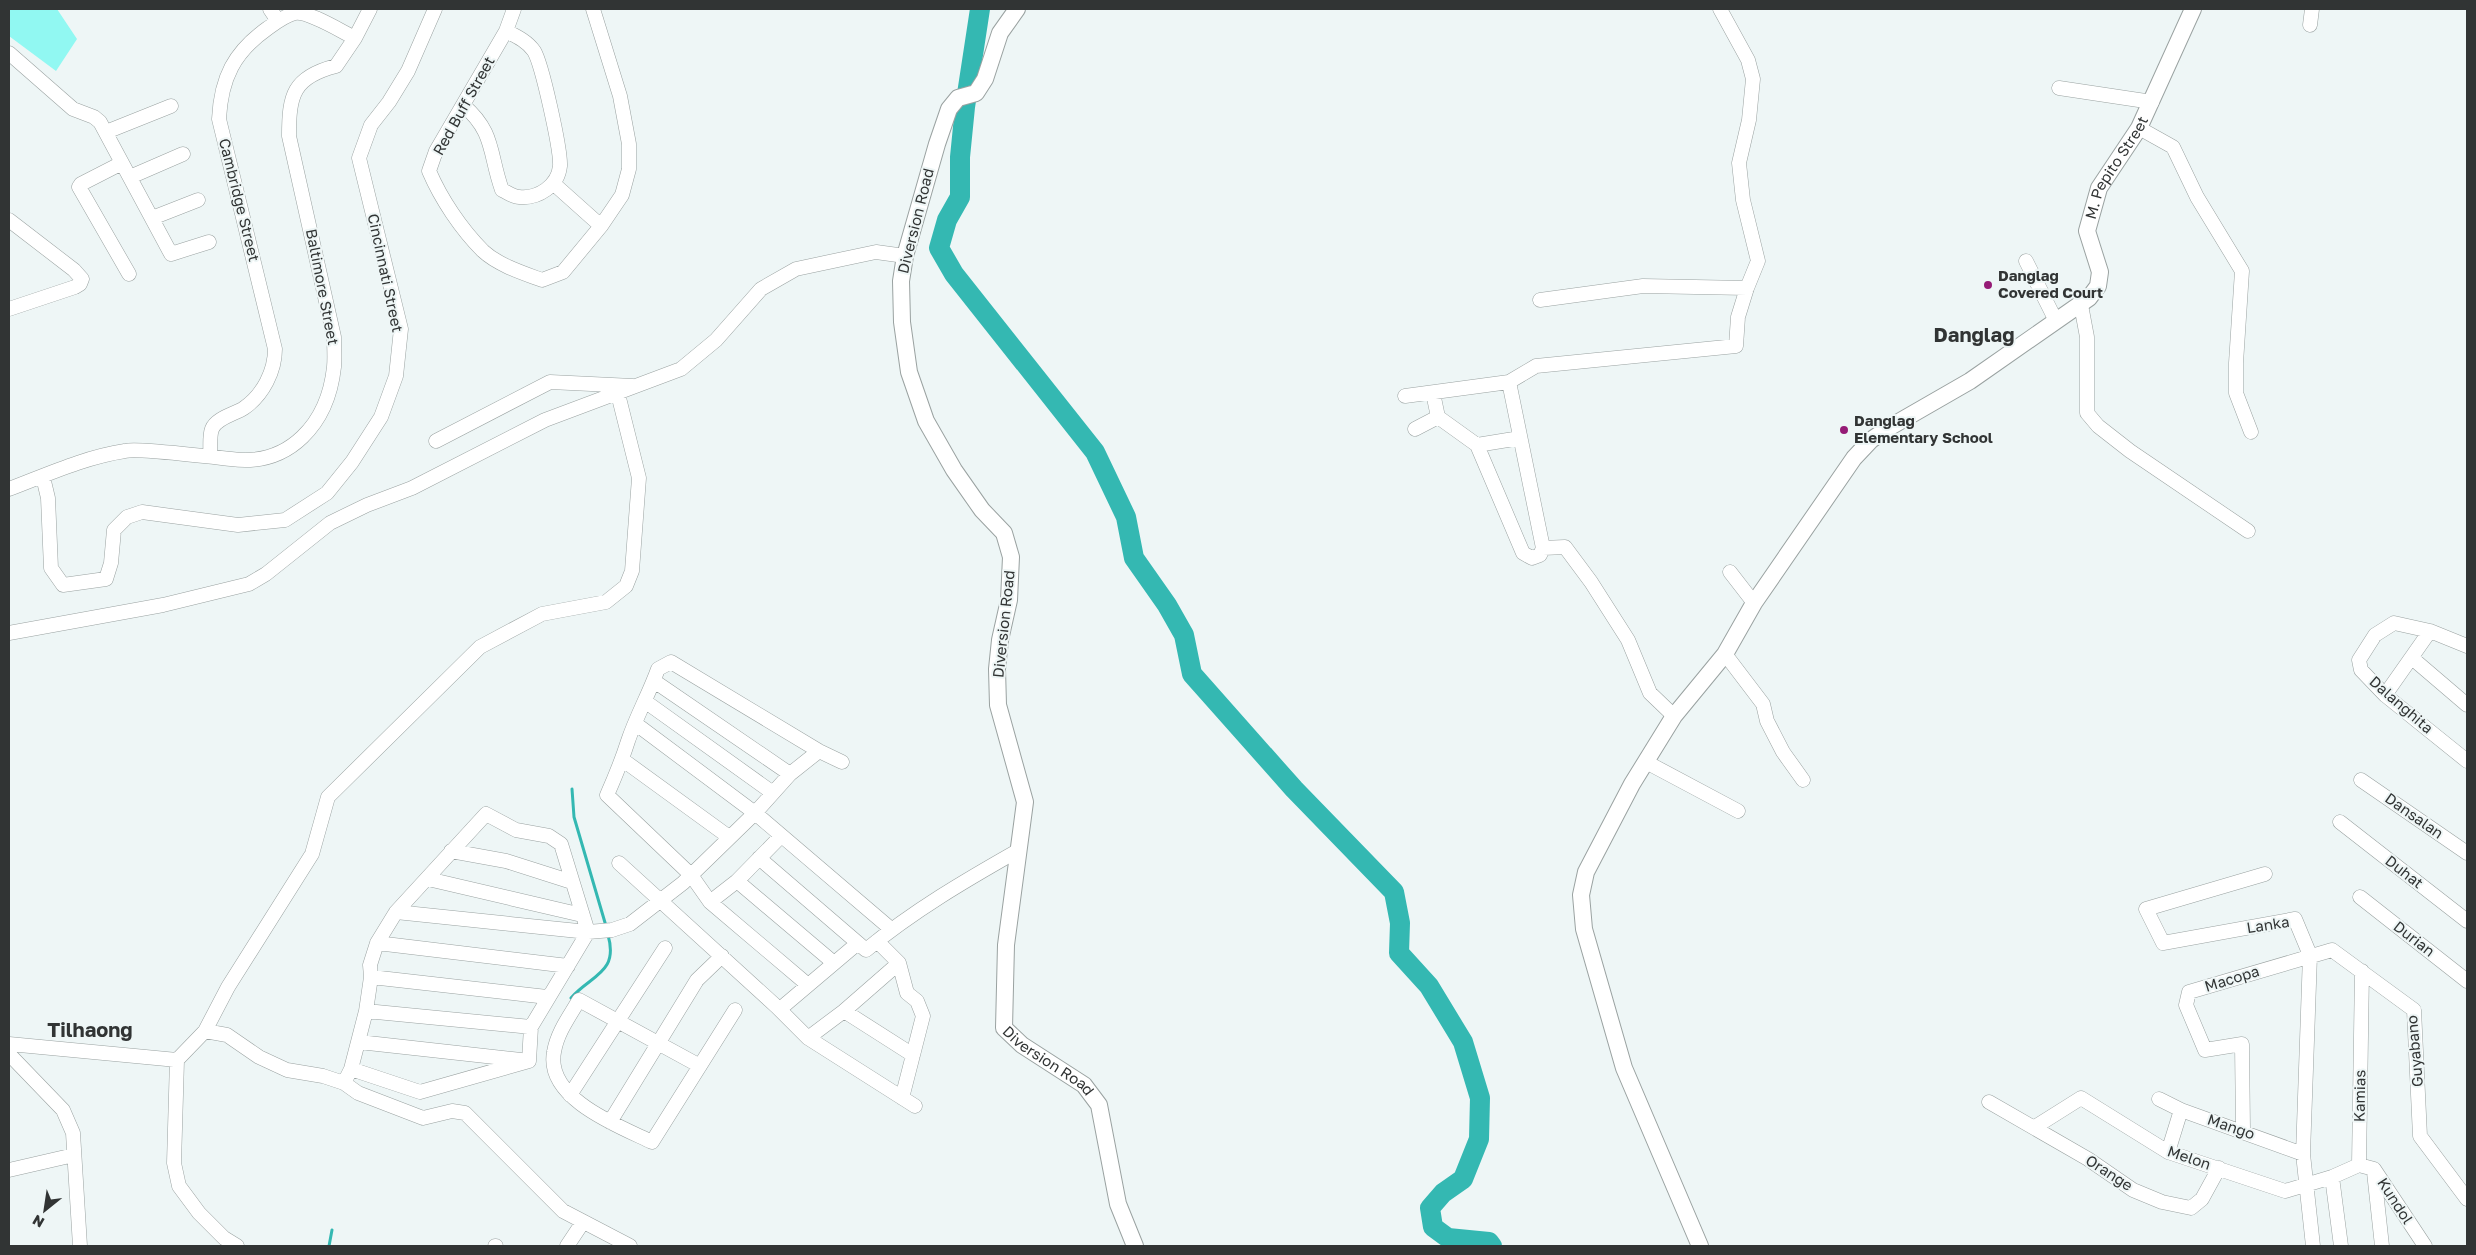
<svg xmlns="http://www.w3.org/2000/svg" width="2476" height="1255" viewBox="0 0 2476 1255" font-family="'Golos Text',sans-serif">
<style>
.green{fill:#91f8f2}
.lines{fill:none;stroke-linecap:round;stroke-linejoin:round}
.stream{stroke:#34b8b2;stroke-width:3}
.river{stroke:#34b8b2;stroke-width:20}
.minor-casing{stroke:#9aa2a1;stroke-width:15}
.tertiary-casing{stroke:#9aa2a1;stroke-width:18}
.minor{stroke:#fff;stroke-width:14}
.tertiary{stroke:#fff;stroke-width:16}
.poi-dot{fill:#951b76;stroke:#eef6f6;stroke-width:2}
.labels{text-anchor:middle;stroke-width:4;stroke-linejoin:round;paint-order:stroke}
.street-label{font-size:15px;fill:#313434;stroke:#eef6f6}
.poi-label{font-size:15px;font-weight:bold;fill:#313434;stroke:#eef6f6;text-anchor:start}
.district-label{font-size:20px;font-weight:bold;fill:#313434;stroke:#eef6f6}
</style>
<rect width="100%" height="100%" fill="#eef6f6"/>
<path class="green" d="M9 9H57L77 39 56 71 9 36Z"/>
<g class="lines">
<path class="stream" d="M572 789 574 817 606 926
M571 998C591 975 619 973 608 935
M329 1246 332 1230"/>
<path class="river" d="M980 9 965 107 960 157V197L947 220 939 248 954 274 1095 452 1126 517 1134 558 1167 605 1184 635 1192 674 1294 789 1394 892 1400 923 1399 953 1429 986 1463 1042 1480 1098 1479 1139 1463 1179 1443 1193 1430 1208 1433 1227 1448 1238 1489 1242 1492 1246"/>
<g class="minor-casing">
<path id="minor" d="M270 9 278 21
M514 9 506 31 436 151 429 171C441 199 461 229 483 251 498 265 523 273 542 280L563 272 601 226 622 195 629 169V144L620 96 593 9
M2310 25 2312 9
M9 53 73 109 94 117 100 122 171 254 209 242
M2059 88 2152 102
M463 105C495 132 489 154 502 190 507 192 513 197 519 197 538 199 558 186 560 166 561 150 542 64 534 51 527 41 516 36 506 31
M2139 128 2173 147 2197 197 2242 271 2236 363V393L2251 432
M106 132 171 106
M122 163 81 184 79 187 129 274
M130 177 183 154
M554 184 601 226
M152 218 198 200
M9 220 74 270 82 279 80 284 75 287 9 309
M2026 261 2056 321
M1540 300 1643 286 1747 288
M2081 305 2087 337V413L2098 426 2130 451 2248 531
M1509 382 1536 366 1736 346 1738 317 1747 288 1758 261 1743 200 1739 163 1749 120 1753 79 1748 60 1720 9
M1405 396 1509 382 1543 548 1540 555 1532 558 1523 553 1477 445 1438 417 1433 393
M1415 429 1438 417
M436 441 550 382 633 386
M1477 445 1520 438
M210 456C211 448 209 437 212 429 216 418 235 414 244 408 263 395 275 371 275 349L219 119C221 78 234 52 268 28 275 23 286 15 295 13 309 11 342 32 355 38
M43 477 48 498 51 568 63 585 106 579 111 563 114 530 127 517 142 512 238 525 285 520 327 493 352 462 381 417 396 376 401 329 359 158 371 125 389 102 408 71 435 9
M9 489C46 475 85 457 125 451 133 449 143 451 151 451 178 453 204 456 231 459 290 467 328 423 334 367 335 357 334 347 334 337L289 136C289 95 293 77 336 66L355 38 370 9
M1543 548 1565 547 1591 582 1628 640 1650 693 1674 716
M1730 572 1754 603
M9 633 163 605 249 584 266 574 330 523 367 505 412 488 545 420 681 369 716 340 761 289 796 269 876 252 905 256
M2467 646 2430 631 2394 623 2375 635 2359 660 2361 670 2385 695 2467 761
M1725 654 1763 704 1767 721 1783 752 1803 780
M2412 658 2467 705
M654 681 790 774
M2385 695 2430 631
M646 702 773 793
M636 724 755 813 891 929
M623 760 729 837
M1646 762 1738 811
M2361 780 2467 853
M2340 822 2467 921
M451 851 506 861 572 882
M759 858 866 950C913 911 966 880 1019 850
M619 863 777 1007 808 1038 915 1106
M2265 874 2146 909 2163 943 2295 919 2310 955 2303 1154 2313 1246
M428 879 582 915
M737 881 834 963
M2360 897 2467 981
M710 902 737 881 781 836
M396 912 588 932 612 930 630 924 683 883 755 813 790 774 819 751
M877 941 899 963 907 993 917 1001 923 1016 902 1098
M377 943 568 966
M371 977 547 997
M808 985 710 902 691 875 607 795C615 777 622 760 628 741 636 717 649 694 658 669L671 662 819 751 842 762
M780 1009 858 943
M366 1011 531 1027
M844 1011 913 1055
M205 1031 227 1035 259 1057 287 1070 323 1076 344 1083 358 1093 423 1118 452 1111 465 1113 563 1211 630 1246
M808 1038 844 1011 899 963
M359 1042 521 1060
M9 1044 177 1060
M9 1054 63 1110 73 1133 80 1246
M700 1066 579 1000C569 1017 557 1033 554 1052 545 1099 621 1127 652 1142L735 1010
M351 1069 420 1092 529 1061
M344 1083 351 1069 366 1011 371 977 370 965 377 943 396 912 486 814 516 830 549 836 561 844 588 932 531 1027 529 1061
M570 1095 665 948
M2159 1099 2181 1110 2303 1154
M1989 1102 2088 1159 2133 1190 2162 1202 2191 1208 2202 1199 2219 1168
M610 1122 697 980 722 956
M2035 1127 2081 1098 2168 1152 2285 1191 2332 1177 2359 1165
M2243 1130 2242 1044 2205 1050 2186 1005 2189 992 2332 950 2414 1010 2420 1136 2467 1199
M2168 1152 2181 1110
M2359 1165 2362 971
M2359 1165 2374 1169 2425 1246
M9 1170 74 1155
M2374 1172 2382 1246
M2332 1177 2341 1246
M237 1246 224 1238 199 1213 179 1186 174 1163 177 1060 205 1031 228 987 312 854 328 797 480 647 542 614 606 602 626 586 632 571 639 478 618 394
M495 1246H496
M567 1246 583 1222"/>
</g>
<g class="tertiary-casing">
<g id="tertiary">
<path id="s1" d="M1017 9 1000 33 985 79 976 93 958 98 949 109 937 144 905 256 901 281 902 322 909 372 926 421 954 470 982 510 1004 533 1011 557 1009 600 1000 640 997 669 998 705 1025 802 1006 945 1004 1028 1022 1045 1084 1085 1099 1105 1118 1204 1135 1246"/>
<path id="s2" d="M1700 1246 1624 1068 1584 929 1581 895 1586 872 1632 784 1674 716 1725 654 1754 603 1854 458 1871 440 1890 427 1970 381 2089 298 2098 286 2100 272 2087 231 2099 188 2139 128 2193 9"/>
</g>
</g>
<use href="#minor" class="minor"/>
<use href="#tertiary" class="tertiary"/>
</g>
<g class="poi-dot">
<circle cx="1988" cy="285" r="5"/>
<circle cx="1844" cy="430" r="5"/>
</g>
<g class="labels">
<g class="street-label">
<text transform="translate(464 106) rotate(-61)" y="5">Red Buff Street</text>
<text dy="5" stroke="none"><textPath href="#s2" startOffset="1318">M. Pepito Street</textPath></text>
<text transform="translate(239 200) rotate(76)" y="5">Cambridge Street</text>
<text transform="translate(916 221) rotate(-76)" y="5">Diversion Road</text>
<text transform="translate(385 273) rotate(78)" y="5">Cincinnati Street</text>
<text transform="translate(322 287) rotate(79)" y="5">Baltimore Street</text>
<text transform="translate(1004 624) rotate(-84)" y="5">Diversion Road</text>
<text transform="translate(2401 705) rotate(41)" y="5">Dalanghita</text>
<text transform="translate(2414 816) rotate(35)" y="5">Dansalan</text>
<text transform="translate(2404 872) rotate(38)" y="5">Duhat</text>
<text transform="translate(2268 925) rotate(-9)" y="5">Lanka</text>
<text transform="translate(2414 939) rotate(38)" y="5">Durian</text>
<text transform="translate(2232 979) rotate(-17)" y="5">Macopa</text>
<text transform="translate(2415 1051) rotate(-95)" y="5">Guyabano</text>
<text dy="5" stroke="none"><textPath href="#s1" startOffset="1144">Diversion Road</textPath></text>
<text transform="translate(2360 1096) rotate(-89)" y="5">Kamias</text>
<text transform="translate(2231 1127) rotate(19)" y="5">Mango</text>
<text transform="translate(2189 1158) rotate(19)" y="5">Melon</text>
<text transform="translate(2109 1173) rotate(33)" y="5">Orange</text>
<text transform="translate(2395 1201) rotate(57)" y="5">Kundol</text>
</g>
<g class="poi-label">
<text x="1998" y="281">Danglag<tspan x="1998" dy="17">Covered Court</tspan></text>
<text x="1854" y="426">Danglag<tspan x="1854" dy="17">Elementary School</tspan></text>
</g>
<g class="district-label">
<text x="1974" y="342">Danglag</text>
<text x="90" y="1037">Tilhaong</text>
</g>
</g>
<rect width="2476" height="1255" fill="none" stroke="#313434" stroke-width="20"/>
<g transform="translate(45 1210) rotate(210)" stroke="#eef6f6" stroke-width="4" paint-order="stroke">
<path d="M0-4L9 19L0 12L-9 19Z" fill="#313434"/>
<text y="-8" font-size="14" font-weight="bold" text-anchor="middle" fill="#313434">N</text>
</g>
</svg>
